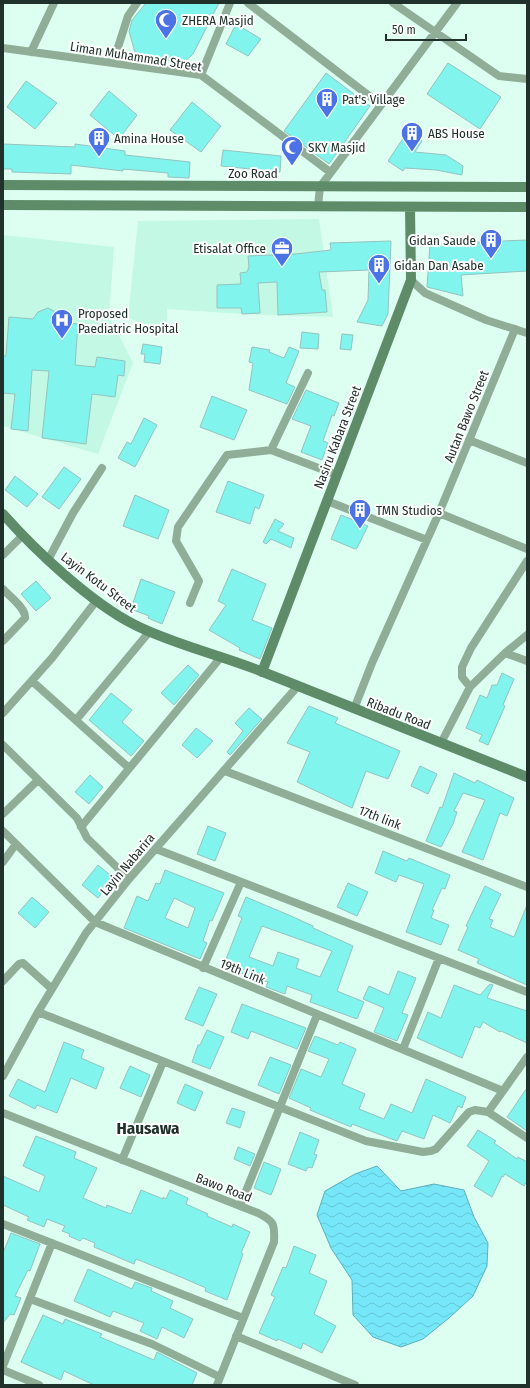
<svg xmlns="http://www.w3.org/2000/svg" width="530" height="1388" viewBox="0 0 530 1388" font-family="'Fira Sans Condensed',sans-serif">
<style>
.built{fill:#c3f8e4}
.water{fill:url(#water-waves);stroke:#5cb0bb}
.building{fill:#81f4ed;stroke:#94c3bf;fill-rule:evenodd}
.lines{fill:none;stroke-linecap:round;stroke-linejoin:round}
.street{stroke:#90ae97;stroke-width:8}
.secondary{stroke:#5e8c69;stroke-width:10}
.labels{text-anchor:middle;stroke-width:4;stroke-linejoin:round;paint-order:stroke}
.poi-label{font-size:13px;fill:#20312b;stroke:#fff;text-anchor:start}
.street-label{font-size:13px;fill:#20312b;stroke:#fff}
.district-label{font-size:17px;font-weight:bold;fill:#20312b;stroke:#fff}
</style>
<defs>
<pattern id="water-waves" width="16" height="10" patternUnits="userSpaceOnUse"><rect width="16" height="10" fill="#75e7f9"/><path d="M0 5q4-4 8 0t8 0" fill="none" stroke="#65c7d6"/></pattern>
</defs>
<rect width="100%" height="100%" fill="#dcfff2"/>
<path class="built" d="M319 219 333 317 242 314 167 309V333L128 318 138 221Z
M3 235 114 247 109 316 133 363 98 454 3 426Z"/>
<path class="water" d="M377 1166 401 1191 434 1184 464 1190 474 1217 488 1243 487 1266 473 1296 449 1318 423 1339 401 1347 373 1337 353 1315 352 1280 331 1248 317 1215 325 1191 355 1174Z"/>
<path class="building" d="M146 3H219L193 54 184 62 136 56 129 31 132 20Z
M236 24 261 39 248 56 226 44Z
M448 63 501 97 480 129 427 94Z
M326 73 370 106 329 164 284 131Z
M26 81 57 103 35 129 7 107Z
M109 91 137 115 119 139 90 115Z
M192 102 221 126 201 152 170 130Z
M408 131 422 141 415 152 446 155 463 166 462 175 436 170 405 168 403 171 388 161Z
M3 144 75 147V144L125 151V155L190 162 189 178 168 177V173L123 169V171L71 165V174L12 172V169H3Z
M223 150 281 156 280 172 221 166Z
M527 240V271L461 275 463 296 427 287 430 244Z
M391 241 388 314 382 326 357 322 368 300 369 270 319 272 322 290H325L327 312 278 315 277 282 258 283 260 313 242 314 241 308H217V285L241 284 240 273 247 272 249 267 248 256 296 254 331 250 330 243Z
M48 308 54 311 57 322 78 324 75 365 95 367 97 357 125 361 124 376 118 375 115 397 92 394 86 444 42 438 49 371 32 370 28 431 11 429 15 394 3 393V356H6L9 317 33 319 38 312Z
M302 332 319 334 318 349 300 348Z
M342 334 353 335 351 350 340 349Z
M143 344 162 347 160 364 144 362 145 354H141Z
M252 347 270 350 269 352 284 358 289 347 299 351 286 383 295 387 287 404 249 390 253 363 249 362Z
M306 390 339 403 334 416 332 415 323 441 328 443 322 460 301 452 311 426 292 419Z
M212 396 247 410 234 440 200 427Z
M144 418 157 425 135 467 118 458 127 442 131 444Z
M64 467 81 479 59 509 42 497Z
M15 476 38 494 27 507 5 490Z
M228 481 264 495 259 509 255 507 250 524 216 512Z
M135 495 169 510 158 539 123 526Z
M341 515 368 526 357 548 355 549 331 539Z
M275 519 284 524 278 531 294 538 291 548 271 539 266 544 263 542Z
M232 569 266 584 252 620 272 628 260 659 239 650 240 648 209 630 226 605 218 601Z
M141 579 175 592 162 624 148 618 149 616 131 609Z
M36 581 51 598 36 611 21 594Z
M188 665 199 675 174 705 161 693Z
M502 673 514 679 503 705 505 706 488 745 479 741 482 735 466 728 480 695 487 698 492 685H497Z
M111 693 132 710 122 722 144 741 131 756 89 720Z
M309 706 338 718 335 723 400 751 388 779 366 771 352 808 297 782 310 752 287 743Z
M249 708 262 719 230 755 227 752 243 731 235 723Z
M196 728 213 741 197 758 182 745Z
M420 766 437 774 428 794 411 786Z
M454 773 475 783 477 780 514 798 507 816 500 813 483 860 462 852 485 800 463 793 454 811 457 812 453 824 441 847 426 841 440 807 442 808Z
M90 775 103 787 89 804 75 792Z
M208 826 226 833 215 861 197 854Z
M383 851 407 861 409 858 450 875 445 889 442 888 432 910H434L431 918 449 925 441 945 406 932 424 884 399 875 396 882 375 873Z
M98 865 114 878 98 898 82 885Z
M165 870 224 893 212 921 210 920 203 941 207 943 200 959 124 928 137 896 148 901 156 883 160 884ZM174 898 195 908 188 928 165 918Z
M348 883 368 892 357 916 337 907Z
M485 886 501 894 489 919 493 920 490 927 514 937 527 905V985L477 963 479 959 458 950 468 927 466 926Z
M32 897 49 912 35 928 18 913Z
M246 897 291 916 313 926V928L353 946 337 991 364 1002 357 1019 310 1002 312 995 287 986 285 994 266 987 268 982 223 967 242 918 238 916ZM262 926 332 951 320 977 296 968 299 959 278 952 273 966 249 957Z
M398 971 416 978 402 1013 408 1015 397 1041 374 1032 384 1008 363 999 369 986 389 995Z
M490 984 493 985 487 998 527 1011V1043L501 1031 500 1032 483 1022 480 1028 475 1026 462 1058 417 1038 428 1012 441 1018 454 985 480 995Z
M199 987 217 994 203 1026 185 1019Z
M242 1004 306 1028 297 1049 251 1031 248 1039 231 1032Z
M207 1030 224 1037 210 1069 192 1062 198 1045H200Z
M315 1036 338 1045 340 1042 356 1049 342 1084 365 1094 359 1109 384 1119 391 1104 412 1113 426 1079 466 1097 462 1108 458 1106 450 1123 433 1115 424 1139 402 1131 397 1141 352 1124 351 1127 310 1110 311 1108 289 1098 301 1069 321 1077 329 1059 308 1051Z
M64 1042 84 1050 81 1058 104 1068 96 1089 71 1078 57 1113 37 1105 35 1109 9 1096 18 1079 45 1092Z
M270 1057 291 1065 279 1094 258 1085Z
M130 1066 150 1075 141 1097 120 1088Z
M185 1084 203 1092 195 1111 177 1103Z
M527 1088V1131L507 1117Z
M232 1108 245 1112 240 1128 226 1123Z
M478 1130 496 1141 494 1143 517 1159 518 1157 527 1162V1181L524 1186 505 1174 503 1177 502 1176 492 1197 474 1186 489 1161 467 1146Z
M300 1132 319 1140 314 1154 317 1155 312 1168 308 1167 306 1171 288 1164Z
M36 1136 76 1152 74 1158 97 1168 83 1198 106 1208 107 1205 131 1214 141 1190 163 1199V1197L166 1199 170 1190 188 1198 186 1204 208 1214 207 1216 232 1227 233 1224 250 1232 241 1253 243 1254 227 1300 205 1291 206 1288 183 1278 136 1259 134 1264 94 1247 95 1243 83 1238 80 1241 69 1236 70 1234 62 1231 65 1226 47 1219 44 1227 27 1220 29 1217 3 1205V1176L39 1192 45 1176 23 1166Z
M238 1147 255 1154 250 1166 234 1159Z
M264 1162 281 1169 271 1195 254 1188Z
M11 1233 40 1244 30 1271 28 1270 15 1296 21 1298 14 1315 10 1314 3 1323V1253Z
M294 1246 316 1255 309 1273 327 1281 314 1314 336 1326 322 1353 303 1343 301 1349 278 1339 277 1341 259 1333 275 1297 271 1295 283 1267 286 1268Z
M88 1269 132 1289 135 1282 152 1288 151 1291 173 1301 170 1308 193 1319 184 1338 162 1327 157 1339 140 1331 144 1323 113 1311 110 1317 74 1301Z
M43 1315 63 1324 65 1319 87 1328 102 1334 100 1337 154 1360 157 1352 197 1373 192 1385H94L64 1371 61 1380 21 1362Z"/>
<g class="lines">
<path class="street" d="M248 3 381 105
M393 3 499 76 527 79
M3 48 201 75 330 172
M31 52 54 3
M113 63 128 16 137 3
M201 75 230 3
M318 206 320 187 457 3
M411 280 425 293 486 320 527 333
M469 440 527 463
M271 450 308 373
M327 501 427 540
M439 513 515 329
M3 555 23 535
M48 560 73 513 102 468
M3 589C10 597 26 608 25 618L3 641
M190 603 199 581 176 541 178 527 227 455 271 450 337 475
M505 653 527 661
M32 681 129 768
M470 687 462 677V667L471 648 527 561
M354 709 372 663 439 513 527 549
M3 713 52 658 97 600
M76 720 150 631
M441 743 470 687 505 653 527 635
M3 745 77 818 87 838 129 879
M225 771 527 887
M3 814 38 780
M81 827 221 657
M3 831 95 922 503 1091
M156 849 527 992
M3 862 16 844
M203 968 241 882
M3 981 19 964 23 963 52 989
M38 1012 366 1141 423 1152 431 1151 436 1149 469 1112 475 1110 488 1112 527 1057
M403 1049 439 958
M3 1076 38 1012 86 933 129 879 297 687
M488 1112 527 1138
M3 1113 258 1213C274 1221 275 1224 274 1242L217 1385
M122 1160 163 1062
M240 1206 317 1015
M3 1224 243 1318
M30 1299 152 1344 220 1377
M236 1336 355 1385
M3 1366 52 1243
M3 1370 39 1385"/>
<path class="secondary" d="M3 185 527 187
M3 205 527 207
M3 514C36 551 91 603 135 625 175 645 221 655 263 672 351 707 439 742 527 777
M262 672 411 280 410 207"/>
</g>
<defs>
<g id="mosque-pin" transform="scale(1.15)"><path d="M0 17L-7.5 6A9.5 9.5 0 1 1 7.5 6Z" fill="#4b73e6" stroke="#fff"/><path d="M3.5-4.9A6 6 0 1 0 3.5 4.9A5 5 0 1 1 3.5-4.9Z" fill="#fff"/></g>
<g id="building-pin" transform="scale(1.15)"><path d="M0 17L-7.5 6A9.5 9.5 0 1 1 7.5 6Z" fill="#4b73e6" stroke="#fff"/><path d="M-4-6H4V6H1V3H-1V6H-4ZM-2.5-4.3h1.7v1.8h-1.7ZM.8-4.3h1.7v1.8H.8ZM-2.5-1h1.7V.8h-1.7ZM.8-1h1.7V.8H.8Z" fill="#fff"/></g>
<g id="office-pin" transform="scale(1.15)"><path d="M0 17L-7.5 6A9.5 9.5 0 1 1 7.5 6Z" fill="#4b73e6" stroke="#fff"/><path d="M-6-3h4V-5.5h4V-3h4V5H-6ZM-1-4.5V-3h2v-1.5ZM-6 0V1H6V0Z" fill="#fff"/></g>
<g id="hospital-pin" transform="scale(1.15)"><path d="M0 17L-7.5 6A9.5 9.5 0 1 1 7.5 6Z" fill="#4b73e6" stroke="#fff"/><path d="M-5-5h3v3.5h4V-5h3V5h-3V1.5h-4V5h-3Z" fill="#fff"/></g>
</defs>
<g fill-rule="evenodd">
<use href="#mosque-pin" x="166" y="20"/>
<use href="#building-pin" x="327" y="99"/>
<use href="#building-pin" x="412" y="133"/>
<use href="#building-pin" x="99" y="138"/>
<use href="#mosque-pin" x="292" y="147"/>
<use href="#building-pin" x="491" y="240"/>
<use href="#office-pin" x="282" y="248"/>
<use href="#building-pin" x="379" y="265"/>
<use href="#hospital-pin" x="62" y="320"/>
<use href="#building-pin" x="360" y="510"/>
</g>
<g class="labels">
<g class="poi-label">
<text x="182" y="25">ZHERA Masjid</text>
<text x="342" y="104">Pat's Village</text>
<text x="428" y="138">ABS House</text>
<text x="114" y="143">Amina House</text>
<text x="308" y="152">SKY Masjid</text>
<text x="476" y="245" text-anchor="end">Gidan Saude</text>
<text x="266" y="253" text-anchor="end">Etisalat Office</text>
<text x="394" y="270">Gidan Dan Asabe</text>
<text x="78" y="318">Proposed<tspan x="78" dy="15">Paediatric Hospital</tspan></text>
<text x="376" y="515">TMN Studios</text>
</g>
<g class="street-label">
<text transform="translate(136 56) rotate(9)" y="5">Liman Muhammad Street</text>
<text x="253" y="178">Zoo Road</text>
<text transform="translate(466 416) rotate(-68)" y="5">Autan Bawo Street</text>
<text transform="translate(337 437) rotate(-69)" y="5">Nasiru Kabara Street</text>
<text transform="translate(99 582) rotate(37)" y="5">Layin Kotu Street</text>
<text transform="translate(399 713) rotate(21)" y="5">Ribadu Road</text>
<text transform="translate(380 817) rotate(21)" y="5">17th link</text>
<text transform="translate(127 864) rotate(-50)" y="5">Layin Nabarira</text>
<text transform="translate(243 971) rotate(22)" y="5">19th Link</text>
<text transform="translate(224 1187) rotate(21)" y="5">Bawo Road</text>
</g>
<g class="district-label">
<text x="148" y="1134">Hausawa</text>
</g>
</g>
<rect width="530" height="1388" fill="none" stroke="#20312b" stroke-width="8"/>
<path d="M386 34v6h80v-6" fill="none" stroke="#20312b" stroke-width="2"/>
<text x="392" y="34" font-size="12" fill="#20312b" stroke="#ffffff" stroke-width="3" paint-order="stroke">50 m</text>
</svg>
